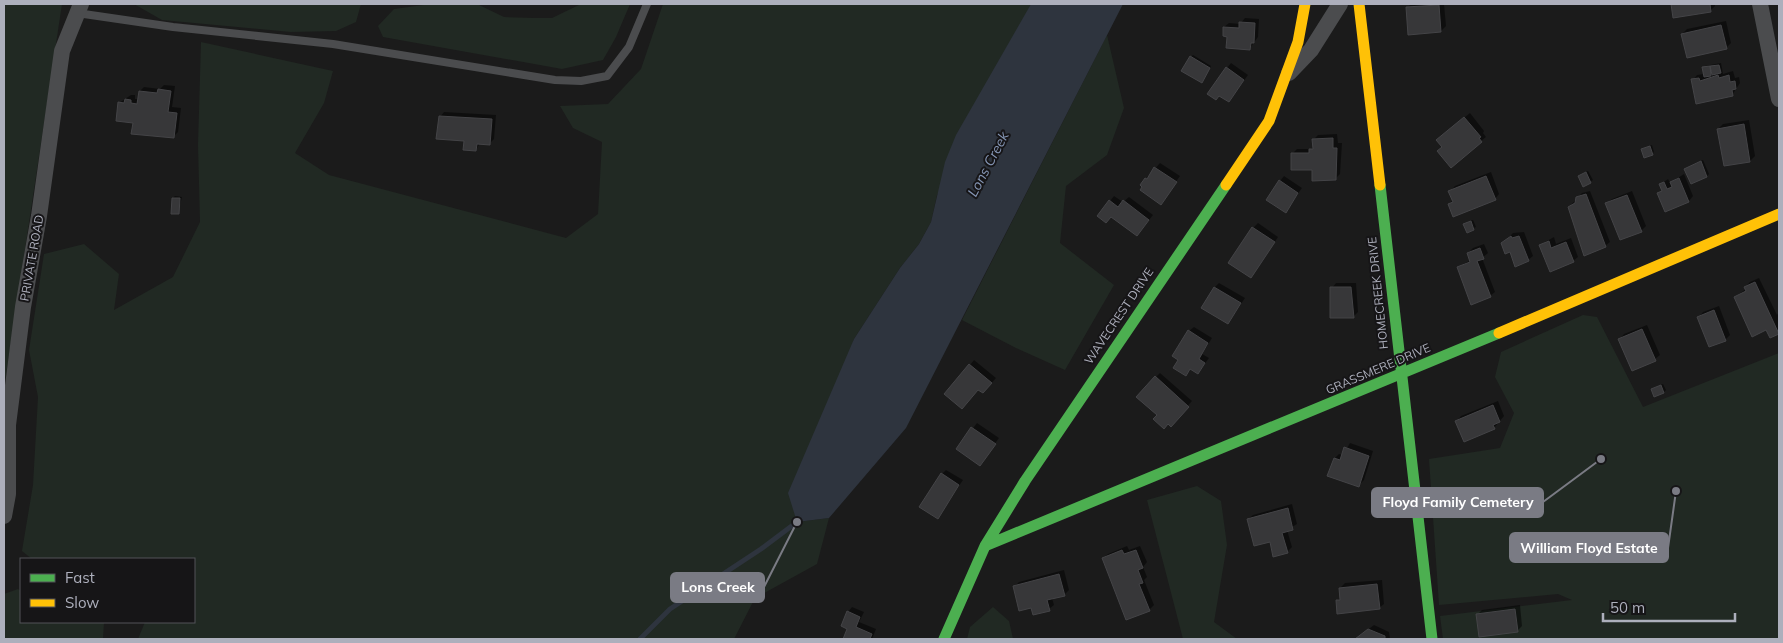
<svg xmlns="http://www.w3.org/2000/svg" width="1783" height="643" viewBox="0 0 1783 643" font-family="Mulish,sans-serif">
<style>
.green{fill:#212923}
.water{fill:#2e343e}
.shadow{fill:#0007}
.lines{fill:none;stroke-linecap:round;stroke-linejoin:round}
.stream{stroke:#2e343e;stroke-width:5}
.building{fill:#373739;stroke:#444447}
.lane{stroke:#4b4c4e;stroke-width:8}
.street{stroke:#4b4c4e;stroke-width:16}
.fast{stroke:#4caf50;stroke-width:11}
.slow{stroke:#ffc107;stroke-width:11}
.labels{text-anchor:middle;stroke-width:4;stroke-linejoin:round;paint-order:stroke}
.street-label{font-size:12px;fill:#adafbc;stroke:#161517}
.water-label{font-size:14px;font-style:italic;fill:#8596b5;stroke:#161517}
.leader{fill:none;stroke:#7a7b84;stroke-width:2}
.callout-dot{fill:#7a7b84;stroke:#161517;stroke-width:2}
.callout{fill:#7a7b84;stroke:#7a7b84;stroke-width:2}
.callout-label{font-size:14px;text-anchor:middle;font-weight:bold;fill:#fff}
</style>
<rect width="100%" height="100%" fill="#1b1b1b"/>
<path class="green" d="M4 4H62L4 388Z
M134 4H361L356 22 336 31 291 32 162 20Z
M431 4H477L504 17 534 18H552L581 4H630L616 37 603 60 562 69 383 37 378 26 394 9Z
M663 4H1031L937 195 931 222 919 244 900 268 854 339 797 522 829 518 817 564 755 598 734 639H138L145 622H194V559H32L22 551 33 485 38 397 29 350 44 254 84 244 119 274 114 310 173 277 200 222 198 145 201 42 333 71 324 103 295 153 329 175 566 238 598 214 602 142 573 128 560 106 608 104 641 69Z
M1107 35 1124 108 1107 155 1066 186 1060 243 1114 285 1065 370 1016 348 962 320Z
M1583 315 1597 317 1643 407 1779 353V639H1443L1440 616 1572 600 1558 594 1439 605 1429 459 1500 448 1514 413 1495 377 1501 352Z
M1197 486 1221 501 1227 545 1214 622 1237 639H1183L1147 500Z
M18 589 21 591V622H104L103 639H4V594Z
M993 607 1009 621 1013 639H967L970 627Z"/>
<path class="water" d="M1031 4H1123L906 428 829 518 797 522 788 493 854 339 900 268 919 244 931 222 945 162 956 135Z"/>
<path class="shadow" d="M1411 4H1444L1446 26 1441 31 1407 8Z
M1672 4H1715V6L1710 11 1674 17Z
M1245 18 1259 19 1258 37 1250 48 1228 35 1224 27 1229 23 1240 24Z
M1726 21 1731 43 1726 48 1682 34 1687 29Z
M1193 55 1211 66 1203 79 1191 57Z
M1231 63 1248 75 1229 101 1227 68Z
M1721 63 1723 74 1733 71 1735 78 1739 77 1740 83 1732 95 1693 80 1697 75 1704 74 1705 66Z
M164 85 175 86 172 107 181 108 178 132 174 136 134 122 119 103 131 95H135V99H139L140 91 144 87 160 89Z
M444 112 496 115 494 139 489 144 480 143 476 150 440 117Z
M1470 113 1484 131 1483 133 1486 137 1481 141 1443 147 1442 136Z
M1749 120 1755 156 1750 161 1725 165 1718 129 1723 124Z
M1337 134 1338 143H1342L1340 174 1335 179 1313 168 1292 154 1297 149H1311L1314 146 1313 140 1318 135Z
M1652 145 1654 152 1652 154 1642 150Z
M1703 160 1709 174 1707 176 1685 169Z
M1160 163 1180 176 1161 203 1146 179Z
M1588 171 1593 180 1584 185 1579 176Z
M1491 172 1499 194 1495 199 1449 204 1453 200 1450 191 1455 186Z
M1684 174 1693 196 1689 201 1666 211 1659 193 1663 189 1660 185 1668 179 1670 183Z
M1284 176 1302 188 1285 211 1280 181Z
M1590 191 1610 242 1605 246 1569 207 1582 193Z
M1632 191 1646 226 1641 231 1607 203 1612 199Z
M175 196 182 197 178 213 173 198Z
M1114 196 1123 202 1129 197 1153 215 1137 235 1112 216H1098Z
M1473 220 1476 227 1467 231 1464 224Z
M1258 223 1278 237 1255 272 1253 228Z
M1524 232 1533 256 1528 260 1510 250 1508 238 1513 233Z
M1554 237 1556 244 1571 238 1578 257 1573 261 1540 245Z
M1484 244 1488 253 1482 258 1495 292 1490 296 1458 267 1471 260 1468 253 1473 248Z
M1759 278 1777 315 1779 312 1778 333 1767 328 1735 297 1746 289 1745 287 1750 282Z
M1219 283 1245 298 1228 323 1215 287Z
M1336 283H1356L1358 312 1353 317 1332 288Z
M1719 306 1730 335 1725 340 1699 317 1703 312Z
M1647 325 1660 355 1655 359 1620 339 1624 334Z
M1194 327 1212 338 1202 354 1209 358 1198 373 1191 368 1186 374 1179 360 1189 331Z
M974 360 996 378 988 387 970 365Z
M1160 373 1192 401 1175 420 1158 415 1156 377Z
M1663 384 1666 390 1664 392 1654 388Z
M1498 401 1504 416 1494 428 1457 421 1461 416Z
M977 423 999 438 980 464 958 448Z
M1350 443 1373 451 1364 480 1359 485 1335 458 1339 454 1343 455Z
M946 470 963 480 938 517 942 474Z
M1292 504 1297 524 1287 530 1292 547 1287 552 1270 540 1248 519 1253 515Z
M1127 546 1129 550 1140 546 1147 562 1143 567 1147 577 1144 580 1154 605 1149 610 1103 558 1108 554Z
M1064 570 1069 590 1064 595 1052 598 1054 605 1049 609 1032 606 1014 587 1019 582Z
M1382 580 1384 604 1379 608 1337 601 1341 597 1340 588 1345 583Z
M1520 605 1522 626 1517 631 1478 614 1482 610Z
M852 607 864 612 859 622 876 629 872 639H844L849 628 848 612Z
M1374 625 1389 632 1390 639H1356Z"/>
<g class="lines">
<path class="stream" d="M640 639 670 609 761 549 797 522 799 517"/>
</g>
<path class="building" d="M1671 4H1710L1711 12 1673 18Z
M1439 5 1441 32 1408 35 1406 7Z
M1239 22 1255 23 1254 43H1251L1250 50 1226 48 1227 37 1223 36V27L1239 28Z
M1721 25 1727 49 1687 58 1681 34Z
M1190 56 1210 68 1202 83 1181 71Z
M1719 65 1721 73 1712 75 1710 66Z
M1710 66 1711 76 1704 77 1702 67Z
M1226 67 1244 80 1229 102 1219 96 1216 100 1207 94Z
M1718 75 1719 78 1729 75 1730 82 1735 81 1736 89 1732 90 1733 96 1696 104 1691 79 1699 78 1700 81Z
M158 89 171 91 168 112 177 113 174 138 131 134 133 123 116 121 118 102 124 103 125 99 131 100V103L137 104 139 91 157 93Z
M439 116 492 119 490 145 477 144 476 151 463 150 464 141 436 139Z
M1464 117 1481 137 1479 138 1482 142 1451 168 1437 151 1442 147 1436 140Z
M1744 124 1750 162 1724 166 1717 129Z
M1333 138V148H1337L1336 180 1312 181V170H1291V153H1309V149H1313L1312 139Z
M1650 146 1653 155 1644 158 1641 149Z
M1701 161 1707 177 1691 184 1684 169Z
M1154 167 1177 182 1161 205 1140 190 1142 187 1140 185 1145 178 1147 179Z
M1586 172 1591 183 1583 187 1578 176Z
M1486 176 1496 200 1453 217 1448 204 1453 202 1448 191Z
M1679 178 1689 202 1665 212 1657 193 1662 191 1659 184 1664 182 1667 189 1672 187 1670 182Z
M1279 180 1298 193 1286 213 1266 200Z
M1586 194 1606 247 1584 256 1568 207 1575 203 1576 197Z
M1627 195 1642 232 1620 240 1605 203Z
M172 198H180L179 214H171Z
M1109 200 1118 207 1123 200 1149 220 1137 236 1111 217 1106 223 1097 216Z
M1471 221 1474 230 1467 233 1463 224Z
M1252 227 1275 242 1251 278 1228 263Z
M1511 236 1512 238 1519 236 1529 261 1515 267 1510 252 1505 254 1501 243Z
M1549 241 1551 248 1566 242 1574 262 1550 272 1539 245Z
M1480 248 1484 259 1477 261 1491 297 1471 305 1457 267 1470 262 1467 253Z
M1755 282 1779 334 1770 338 1766 330 1752 337 1734 297 1746 291 1744 287Z
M1214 287 1241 303 1228 324 1201 308Z
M1330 287H1351L1354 318H1330Z
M1714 310 1726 341 1709 347 1697 317Z
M1642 329 1656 361 1632 371 1618 339Z
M1188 330 1208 343 1199 359 1205 363 1198 374 1190 369 1186 376 1173 368 1178 360 1172 356Z
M969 364 992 383 983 393 978 390 962 409 944 394Z
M1155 376 1189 407 1171 427 1168 424 1164 429 1153 419 1157 415 1136 397Z
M1661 385 1664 393 1654 397 1651 389Z
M1493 405 1500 422 1493 425 1495 429 1464 442 1455 421Z
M971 427 996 444 980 466 956 449Z
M1344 447 1369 456 1359 487 1327 476 1334 458 1340 460Z
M941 473 959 485 938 519 919 507Z
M1288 508 1293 530 1282 533 1288 553 1273 557 1270 542 1254 546 1247 519Z
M1122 550 1124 554 1136 550 1143 568 1138 570 1143 583 1139 584 1150 611 1126 620 1102 558Z
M1059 574 1065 596 1047 600 1050 611 1033 615 1031 608 1019 611 1013 586Z
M1377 584 1380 609 1337 614 1336 600H1340L1339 588Z
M1515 609 1518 632 1479 637 1476 614Z
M847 611 860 617 856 627 872 634 870 639H843L847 629 841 626Z
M1368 629 1385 636V639H1355Z"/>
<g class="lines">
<path class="lane" d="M77 13 173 27 333 44 555 80 581 81 607 76 629 47 647 4"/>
<path class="street" d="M1760 4 1779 99
M1289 73 1311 50 1340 4
M4 516 8 494V425L23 307 39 216 62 51 81 4"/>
<path class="fast" d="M1380 185 1432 639
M985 546 1499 333
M944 639 985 546 1025 481 1226 185"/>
<path class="slow" d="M1359 4 1380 185
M1226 185 1269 121 1298 42 1305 4
M1499 333 1779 214"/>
</g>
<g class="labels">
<g class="street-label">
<text transform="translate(32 258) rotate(-80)" y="4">PRIVATE ROAD</text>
<text transform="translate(1378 293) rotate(-96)" y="4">HOMECREEK DRIVE</text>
<text transform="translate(1119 316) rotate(-56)" y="4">WAVECREST DRIVE</text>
<text transform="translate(1378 369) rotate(-23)" y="4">GRASSMERE DRIVE</text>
</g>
<g class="water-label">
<text transform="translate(988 164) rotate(-62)" y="5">Lons Creek</text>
</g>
</g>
<path class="leader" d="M1601 459L1543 502M1676 491L1668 548M797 522L764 587"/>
<g class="callout-dot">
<circle cx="1601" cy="459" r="5"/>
<circle cx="1676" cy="491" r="5"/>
<circle cx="797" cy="522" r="5"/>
</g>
<g class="callout">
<rect x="1372" y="488" width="171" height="29" rx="5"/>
<rect x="1510" y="533" width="158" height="29" rx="5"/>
<rect x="671" y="573" width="93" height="29" rx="5"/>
</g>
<g class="callout-label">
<text x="1458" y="507">Floyd Family Cemetery</text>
<text x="1589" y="553">William Floyd Estate</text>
<text x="718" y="592">Lons Creek</text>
</g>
<rect width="1783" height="643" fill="none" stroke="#adafbc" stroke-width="10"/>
<rect x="20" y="558" width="175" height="65" fill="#161517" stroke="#525359"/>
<rect x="30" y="574" width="25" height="8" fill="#4caf50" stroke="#525359"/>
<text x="65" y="583" font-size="15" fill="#adafbc">Fast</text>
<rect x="30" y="599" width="25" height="8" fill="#ffc107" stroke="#525359"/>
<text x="65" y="608" font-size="15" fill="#adafbc">Slow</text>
<path d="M1603 613v8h132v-8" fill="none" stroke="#adafbc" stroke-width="2.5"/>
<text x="1610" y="613" font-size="15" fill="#adafbc" stroke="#161517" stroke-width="4" paint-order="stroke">50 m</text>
</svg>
